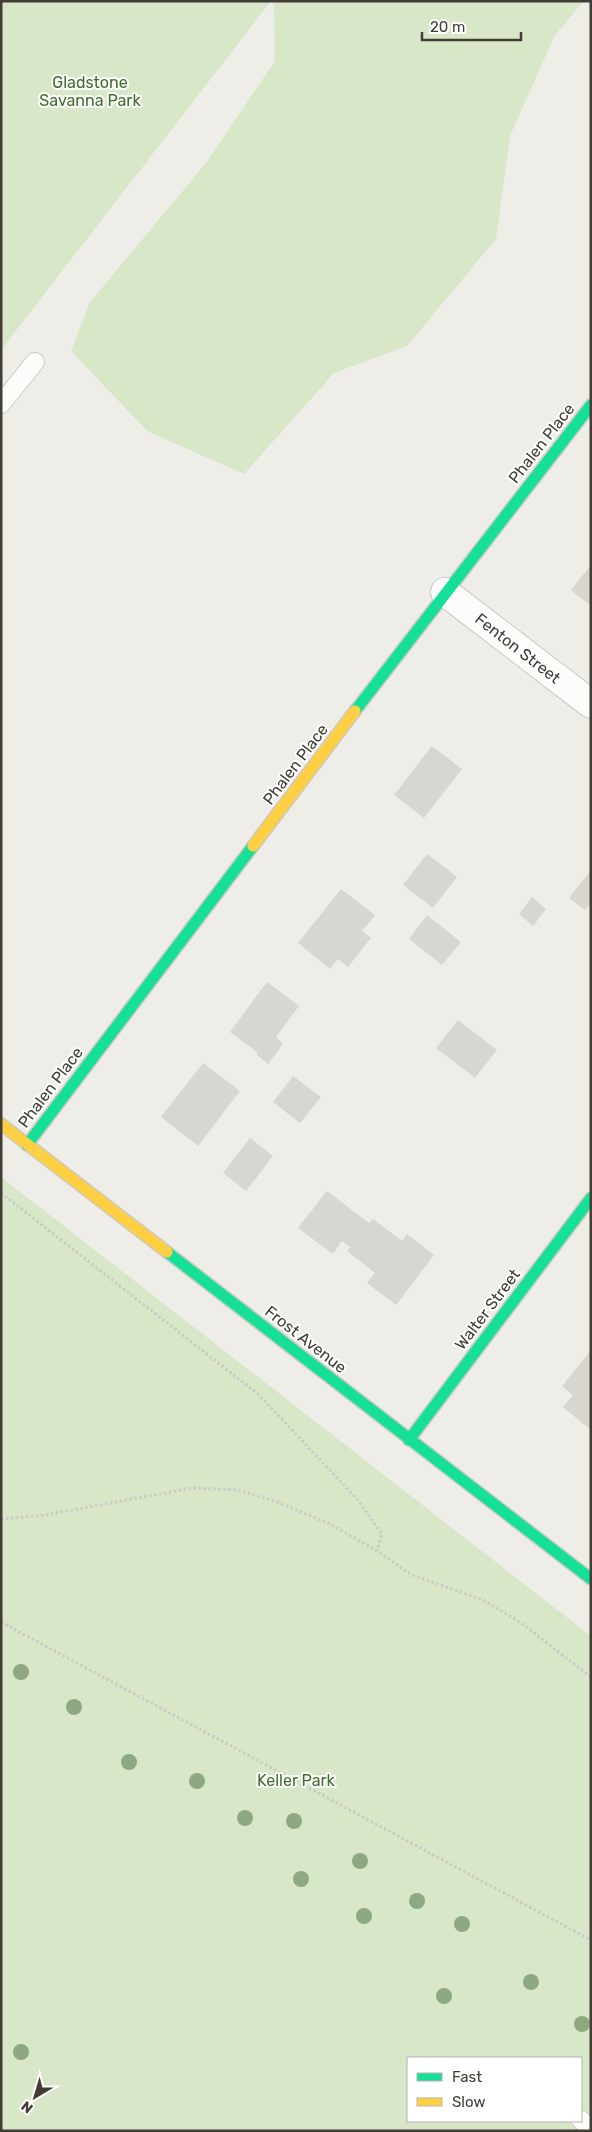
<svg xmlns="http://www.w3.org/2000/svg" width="592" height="2132" viewBox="0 0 592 2132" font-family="Rubik,sans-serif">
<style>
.green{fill:#d9e7c9;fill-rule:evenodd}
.building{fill:#d7d6d0}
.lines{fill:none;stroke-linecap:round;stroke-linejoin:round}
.lane-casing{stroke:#cccac5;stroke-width:20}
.street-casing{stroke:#cccac5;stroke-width:30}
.fast-casing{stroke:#cccabf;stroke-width:14}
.slow-casing{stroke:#cccabf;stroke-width:14}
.path{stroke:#cccbc6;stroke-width:3;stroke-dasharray:2.5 2.5;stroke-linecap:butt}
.lane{stroke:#fcfcfb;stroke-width:18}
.street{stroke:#fcfcfb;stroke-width:28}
.fast{stroke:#16e098;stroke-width:11}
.slow{stroke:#ffcf43;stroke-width:11}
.tree{fill:#8ea881}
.labels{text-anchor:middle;stroke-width:4;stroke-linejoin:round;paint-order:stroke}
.park-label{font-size:16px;fill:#406f2d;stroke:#fff}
.street-label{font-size:16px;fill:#423e35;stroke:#fff}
</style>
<rect width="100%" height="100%" fill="#eeede7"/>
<path class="green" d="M1 1H271L1 350Z
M274 1H584L555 35 510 136 496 239 407 346 334 373 244 474 147 431 71 351 90 302 206 163 275 61Z
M1 1177 591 1636V2131H1ZM408 2058H581V2121H408Z"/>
<path class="building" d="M591 565V606L571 590Z
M432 746 462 769 424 818 394 795Z
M427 854 457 877 433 908 403 885Z
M591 870V903L585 910 569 898Z
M341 889 375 915 362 931 371 938 348 967 338 959 330 969 298 943Z
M532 897 546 909 533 926 519 914Z
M427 915 461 942 442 965 409 939Z
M267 982 299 1006 276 1037 283 1044 268 1064 257 1055V1052L230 1032Z
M458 1020 497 1050 475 1078 436 1048Z
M203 1063 240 1091 198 1146 161 1117Z
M293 1076 321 1097 300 1123 273 1102Z
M250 1138 273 1156 246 1191 223 1173Z
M327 1191 369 1223 373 1219 402 1241 407 1234 434 1255 396 1305 367 1283 375 1273 347 1251 350 1247 342 1241 333 1254 298 1228Z
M591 1350V1430L563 1407 573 1395 562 1386Z"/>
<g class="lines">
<g class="lane-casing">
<path id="lane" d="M1 404 35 362
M581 2120 591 2129"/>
</g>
<g class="street-casing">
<path id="street" d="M445 592 591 704"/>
</g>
<g class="fast-casing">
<path id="fast" d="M355 711 591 405
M27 1145 253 846
M167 1252 591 1579
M409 1440 591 1198"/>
</g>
<g class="slow-casing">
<path id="slow" d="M253 846 355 711
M1 1124 167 1252"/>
</g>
<path class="path" d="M1 1193 258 1394 358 1500 382 1534 377 1551
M1 1519 45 1515 192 1488 238 1490 277 1502 330 1524 377 1551 412 1575 483 1600 521 1623 591 1677
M1 1622 591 1940"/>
<use href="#lane" class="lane"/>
<use href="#street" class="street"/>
<use href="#fast" class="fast"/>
<use href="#slow" class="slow"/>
</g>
<g class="tree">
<circle cx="21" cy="1672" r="8"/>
<circle cx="74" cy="1707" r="8"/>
<circle cx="129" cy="1762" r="8"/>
<circle cx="197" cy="1781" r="8"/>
<circle cx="245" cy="1818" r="8"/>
<circle cx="294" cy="1821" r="8"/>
<circle cx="360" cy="1861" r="8"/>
<circle cx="301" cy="1879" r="8"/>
<circle cx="417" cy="1901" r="8"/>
<circle cx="364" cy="1916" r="8"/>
<circle cx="462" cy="1924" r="8"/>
<circle cx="531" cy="1982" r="8"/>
<circle cx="444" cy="1996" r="8"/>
<circle cx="582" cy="2024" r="8"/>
<circle cx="21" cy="2052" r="8"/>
</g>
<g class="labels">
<g class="park-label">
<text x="90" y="88">Gladstone<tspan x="90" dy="18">Savanna Park</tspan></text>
<text x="296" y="1786">Keller Park</text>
</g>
<g class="street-label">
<text transform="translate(541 443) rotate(-52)" y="6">Phalen Place</text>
<text transform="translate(518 648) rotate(38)" y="6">Fenton Street</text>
<text transform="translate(295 764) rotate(-53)" y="6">Phalen Place</text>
<text transform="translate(50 1087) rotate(-53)" y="6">Phalen Place</text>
<text transform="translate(487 1309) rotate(-53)" y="6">Walter Street</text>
<text transform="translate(306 1339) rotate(38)" y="6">Frost Avenue</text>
</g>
</g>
<rect width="592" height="2132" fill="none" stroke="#423e35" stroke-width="5"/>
<rect x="407" y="2057" width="175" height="65" fill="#ffffff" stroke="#b3b2ae"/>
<rect x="417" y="2073" width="25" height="8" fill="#16e098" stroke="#b3b2ae"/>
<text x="452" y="2082" font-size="15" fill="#423e35">Fast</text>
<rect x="417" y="2098" width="25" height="8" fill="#ffcf43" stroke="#b3b2ae"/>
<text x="452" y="2107" font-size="15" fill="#423e35">Slow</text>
<g transform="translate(35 2097) rotate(218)" stroke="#ffffff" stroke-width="4" paint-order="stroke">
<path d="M0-4L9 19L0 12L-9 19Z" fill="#423e35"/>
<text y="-8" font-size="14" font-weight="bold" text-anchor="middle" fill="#423e35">N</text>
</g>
<path d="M422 32v8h99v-8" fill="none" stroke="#423e35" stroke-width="2.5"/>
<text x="430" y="32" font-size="15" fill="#423e35" stroke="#ffffff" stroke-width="4" paint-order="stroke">20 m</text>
</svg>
